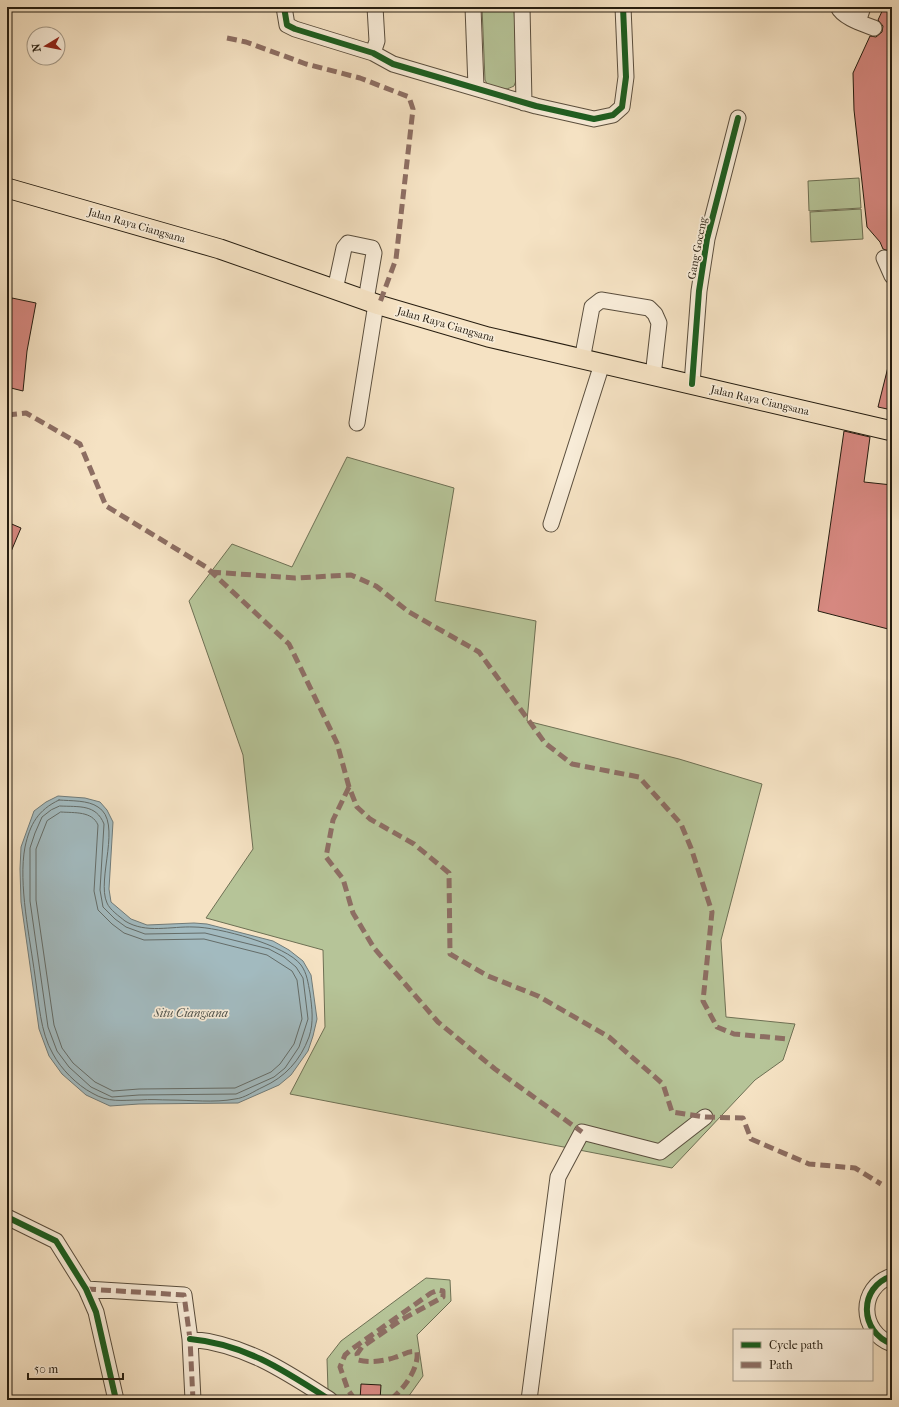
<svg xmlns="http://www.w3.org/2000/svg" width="899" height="1407" viewBox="0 0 899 1407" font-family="'IM FELL French Canon',serif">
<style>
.green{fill:#b6c498;stroke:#6e7054}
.water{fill:#a2babf;stroke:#707b79}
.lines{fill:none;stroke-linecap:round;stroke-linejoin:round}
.shore{stroke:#646c68;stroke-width:1}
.building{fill:#d68880;stroke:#261d10}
.minor-casing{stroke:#5a4e3d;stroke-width:17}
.major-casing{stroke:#261d10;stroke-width:21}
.minor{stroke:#f8ecd8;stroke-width:15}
.major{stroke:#f5e2c3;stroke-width:19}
.quiet{stroke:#8d6e63;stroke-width:5;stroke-dasharray:10 5;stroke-linecap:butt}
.cycleway-casing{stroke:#f8ecd8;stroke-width:8}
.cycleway{stroke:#1b5e20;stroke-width:6}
.labels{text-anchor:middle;stroke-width:3.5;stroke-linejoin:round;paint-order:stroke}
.street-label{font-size:11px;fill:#261d10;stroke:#f8ecd8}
.water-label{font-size:12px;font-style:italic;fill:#51544d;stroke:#f8ecd8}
</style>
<rect width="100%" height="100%" fill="#f5e2c3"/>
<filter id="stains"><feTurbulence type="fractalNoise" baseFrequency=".005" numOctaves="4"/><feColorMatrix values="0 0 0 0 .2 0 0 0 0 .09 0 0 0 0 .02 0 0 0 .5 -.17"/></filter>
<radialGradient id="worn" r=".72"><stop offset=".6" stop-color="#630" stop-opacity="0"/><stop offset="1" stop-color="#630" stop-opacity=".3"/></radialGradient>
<path class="green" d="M482 7H514L517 78 514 86C502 92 491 92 485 80Z
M859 178 861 208 809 211 808 181Z
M861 209 863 239 811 242 810 212Z
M347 457 454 488 435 601 536 621 527 721 679 759 762 784 721 940 726 1017 795 1024 783 1060 755 1080 672 1168 290 1094 325 1027 323 950 206 918 253 849 243 755 189 601 232 544 292 567Z
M426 1278 450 1280 451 1301 417 1335 423 1376 406 1400H332L328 1390 327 1359 341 1341Z"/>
<path class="water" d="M58 796 85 798 100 802 107 810 113 822 109 889 111 902 131 919 147 925 194 923 207 924 273 941 289 950 303 961 311 975 317 1019 313 1036 308 1051 291 1075 279 1085 238 1103 139 1104 110 1106 86 1095 62 1074 49 1056 39 1029 21 902 20 869 21 847 34 811 46 802Z"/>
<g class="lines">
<path class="shore" d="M59 800C71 801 88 800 98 807 123 822 96 879 107 903 110 910 119 916 125 921 146 934 171 926 194 927 218 927 286 945 301 965 307 973 308 983 310 993 312 1008 314 1022 309 1037 300 1061 285 1077 263 1087 254 1091 245 1098 235 1099 214 1103 191 1100 170 1100 160 1100 150 1099 140 1100 121 1100 109 1103 92 1093 77 1085 61 1069 53 1054 40 1032 39 1002 35 976 30 938 18 884 25 847 30 824 38 810 59 800Z
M60 806C79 807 96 804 104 824L100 890 103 907 115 919 126 927 145 934 205 933 269 949 284 957 296 967 303 978 308 1019 299 1047 285 1068 274 1077 236 1094 139 1095 112 1097 91 1087 69 1067 57 1051 48 1027 30 901V848L35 833 42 817 51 810Z
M61 812C75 813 92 811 98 825L94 891 98 910 112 924 124 933 144 940 204 939 267 955 292 971 297 980 302 1019 294 1044 280 1064 271 1072 235 1088 139 1089 113 1091 95 1082 73 1063 62 1048 54 1025 36 900V849L47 821Z"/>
</g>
<path class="building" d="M884 7H892V254L889 251 883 249 880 242 867 227 854 110 853 73 870 36 876 37 882 32 883 26 878 20Z
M12 298 36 303 27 351 23 391 7 387V322Z
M888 367H892V410L878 407Z
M844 431 870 437 864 482 892 485V630L818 611Z
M7 522 21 528 7 561Z
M361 1384 381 1385 380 1400H360Z"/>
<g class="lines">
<g class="minor-casing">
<path id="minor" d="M284 7 287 25 295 29 373 53 393 64 536 106 594 119 613 115 622 107 626 77 623 7
M473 7 476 87
M522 7 524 103
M838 7C843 18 864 24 874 28
M858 22 863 7
M373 53 377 41 375 7
M884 258 892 276
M335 290 344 248 348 243 372 248 374 253 366 300
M582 360 592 307 601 300 649 308 655 314 659 323 653 376
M692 384 699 291 707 239 738 118
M357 423 376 304
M551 524 602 364
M7 1217 56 1241 86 1289 96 1312 116 1400
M892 1276C858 1287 859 1332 892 1344
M86 1289 184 1295 190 1339 193 1400
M190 1339C245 1344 285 1371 330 1400
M529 1400 558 1177 582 1132 660 1152 705 1117"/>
</g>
<g class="major-casing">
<path id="major" d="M7 188 220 249 379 305 488 337 892 431"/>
</g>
<use href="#minor" class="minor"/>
<use href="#major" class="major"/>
<path class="quiet" d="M227 38 246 42 306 64 360 78 409 97 413 109 396 259 379 305
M7 415 26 413 80 444 106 506 206 567 289 644 337 743 349 787 357 807 370 819 414 844 449 873 450 954 488 976 538 996 609 1037 663 1084 672 1112 705 1117 743 1118 751 1139 809 1164 855 1168 881 1184
M211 572 295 578 351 575 376 586 409 612 479 652 545 743 572 764 639 777 681 824 691 848 712 912 703 1001 717 1027 734 1034 788 1039
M349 787 333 820 326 857 343 879 353 913 374 948 438 1022 495 1069 582 1132
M86 1289 184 1295 190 1339 193 1400
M355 1400 348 1390 340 1367 345 1355 352 1349 431 1293 439 1290 443 1291V1297L401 1320 362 1347 357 1354 358 1360C370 1363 385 1361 396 1357 403 1355 409 1350 417 1352 419 1369 403 1390 390 1400"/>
<g class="cycleway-casing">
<path id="cycleway" d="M284 7 287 25 295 29 373 53 393 64 536 106 594 119 613 115 622 107 626 77 623 7
M692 384 699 291 707 239 738 118
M7 1217 56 1241 86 1289 96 1312 116 1400
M892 1276C858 1287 859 1332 892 1344
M190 1339C245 1344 285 1371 330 1400"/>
</g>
<use href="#cycleway" class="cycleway"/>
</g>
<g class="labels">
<g class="street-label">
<text transform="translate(137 225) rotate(16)" y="4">Jalan Raya Ciangsana</text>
<text transform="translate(697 248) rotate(-79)" y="4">Gang Goceng</text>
<text transform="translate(446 324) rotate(16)" y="4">Jalan Raya Ciangsana</text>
<text transform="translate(760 400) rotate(13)" y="4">Jalan Raya Ciangsana</text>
</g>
<g class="water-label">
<text x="191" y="1017">Situ Ciangsana</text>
</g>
</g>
<rect width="899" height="1407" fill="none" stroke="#f5e2c3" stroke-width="24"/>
<rect x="8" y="8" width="883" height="1391" fill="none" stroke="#261d10" stroke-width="2"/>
<rect x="12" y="12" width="875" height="1383" fill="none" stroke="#261d10"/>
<rect x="733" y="1329" width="140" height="52" fill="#f8ecd8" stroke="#a49988"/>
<rect x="741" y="1342" width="20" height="6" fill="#1b5e20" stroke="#a49988"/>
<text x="769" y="1349" font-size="12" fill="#261d10">Cycle path</text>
<rect x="741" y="1362" width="20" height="6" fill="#8d6e63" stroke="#a49988"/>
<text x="769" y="1369" font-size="12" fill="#261d10">Path</text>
<g transform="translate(46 46) rotate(260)"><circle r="19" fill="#f8ecd8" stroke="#a49988"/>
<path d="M0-3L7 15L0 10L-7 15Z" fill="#8f2418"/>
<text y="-6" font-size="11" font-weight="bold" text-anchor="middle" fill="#261d10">N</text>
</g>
<path d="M28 1373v6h95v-6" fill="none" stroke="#261d10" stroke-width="2"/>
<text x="34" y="1373" font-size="12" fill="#261d10" stroke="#f8ecd8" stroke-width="3" paint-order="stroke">50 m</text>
<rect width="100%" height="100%" filter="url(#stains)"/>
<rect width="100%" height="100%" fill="url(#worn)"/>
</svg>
